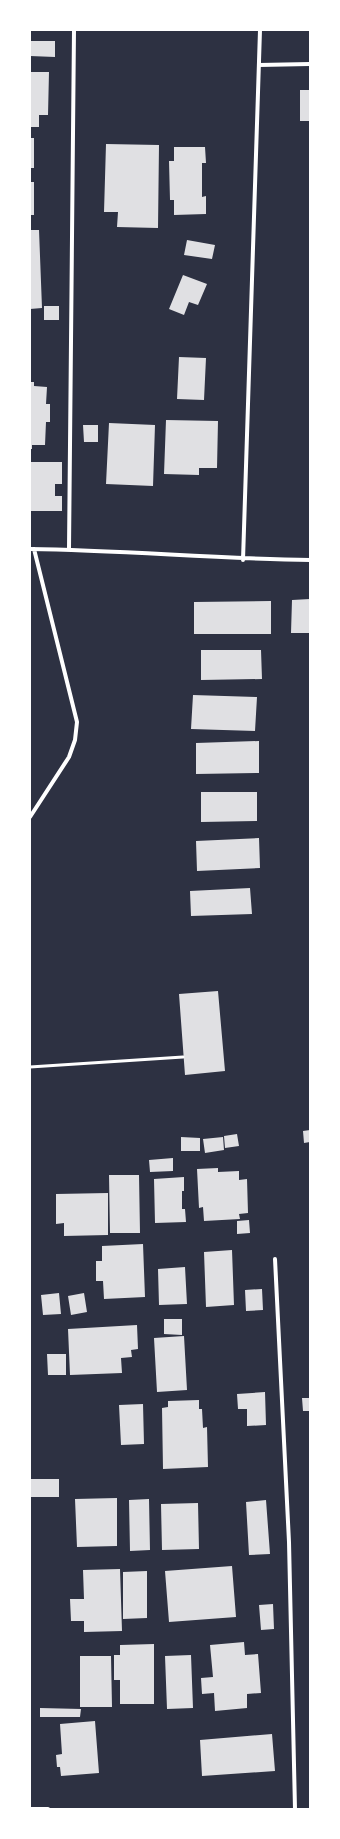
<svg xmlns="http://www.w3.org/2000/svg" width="340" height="1839" viewBox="0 0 340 1839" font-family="'Public Sans',sans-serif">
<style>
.building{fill:#e0e0e3}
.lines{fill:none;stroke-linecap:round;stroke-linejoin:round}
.service{stroke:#fff;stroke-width:3}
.minor{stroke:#fff;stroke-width:4}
</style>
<rect width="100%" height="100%" fill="#2d3142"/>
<path class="building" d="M30 41H55V57L30 56Z
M30 72H49L48 115H39V127H30Z
M300 90H310V121H300Z
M30 138H34V168H30Z
M106 144 159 145 158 228 117 227 118 212H104Z
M174 147H205L206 163H202V197L206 196V214L174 215V200H170L169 161H174Z
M30 182H34V215H30Z
M30 230H39L42 308 30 309Z
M187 240 215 245 212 259 184 255Z
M183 275 207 284 198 305 189 302 184 315 169 309Z
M44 306H59V320H44Z
M179 357 206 358 204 400 177 399Z
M30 382H34V386L47 387 46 404H50V422H46L45 445H32V449H30Z
M166 420 218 421 217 468H199V475L164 474Z
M109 423 155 425 153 486 106 484Z
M83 425H98V442H84Z
M30 462H62V484H55V496H62V511H30Z
M310 599V633H291L292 600Z
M271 601V634H194V602Z
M201 650H261L262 679 201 680Z
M193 695 257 697 255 731 191 729Z
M259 741V773L196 774V743Z
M201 792H257V821L201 822Z
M259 838 260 868 197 871 196 841Z
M250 888 252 914 191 916 190 891Z
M218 991 225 1071 185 1075 179 994Z
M310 1130V1142L304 1143 303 1131Z
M237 1134 239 1146 225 1148 224 1136Z
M181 1137 200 1138V1151H181Z
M223 1137 224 1150 205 1153 203 1139Z
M173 1158V1171L150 1172 149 1160Z
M218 1168V1172L239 1171V1180L247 1179 248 1213 239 1214 240 1219 204 1221 203 1207 199 1208 197 1169Z
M109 1175H139L140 1233H110Z
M184 1177V1191H182V1209H185L186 1222 155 1223 154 1179Z
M108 1193V1235L64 1236V1223L56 1224V1194Z
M249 1220 250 1233 237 1234V1221Z
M143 1244 145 1297 104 1299 103 1281H96V1261H102V1246Z
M232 1250 234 1305 206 1307 204 1252Z
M185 1267 187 1304 159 1305 158 1269Z
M262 1289 263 1310 246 1311 245 1290Z
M59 1293 61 1314 43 1315 41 1295Z
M84 1293 87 1312 71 1315 68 1296Z
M164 1319H182V1335L164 1334Z
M137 1325 138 1349 131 1350 132 1357 121 1358 122 1373 70 1375 68 1329Z
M184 1336 187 1390 157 1392 154 1338Z
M47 1354H66V1375H48Z
M265 1392 266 1425 247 1426V1409H238L237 1394Z
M302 1398H310V1411H303Z
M199 1400V1409H202L203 1428 207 1427 208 1467 163 1469 162 1408 168 1407V1401Z
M143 1404 144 1444 121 1445 119 1405Z
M30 1479H59V1497H30Z
M117 1498V1546L77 1547 75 1499Z
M149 1499 150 1550 130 1551 129 1500Z
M266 1500 270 1554 249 1555 246 1502Z
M198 1503 199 1549 162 1550 161 1504Z
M232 1566 236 1617 169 1622 165 1571Z
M120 1569 122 1631 84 1632V1621H71L70 1599H84L83 1570Z
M147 1571V1618L123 1619V1572Z
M273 1604 274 1629 261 1630 259 1605Z
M244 1642 245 1655 258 1654 261 1693 247 1694V1708L215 1711 214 1693 202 1694 201 1678 213 1677 210 1645Z
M154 1644V1704H120V1680H114V1655H120V1645Z
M191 1655 193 1708 167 1709 165 1656Z
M80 1656H111L112 1707H80Z
M40 1708 81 1709 80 1717H40Z
M95 1721 99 1773 61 1776 60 1767H57L56 1755 62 1754 60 1724Z
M272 1734 275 1771 202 1776 200 1740Z"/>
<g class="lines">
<path class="service" d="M30 1067 183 1057"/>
<path class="minor" d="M259 65 310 64
M30 549C123 550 217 559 310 560
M69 549 74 30
M243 560 260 30
M30 817 69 757 75 740 77 722 34 549
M275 1259 289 1542 295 1809
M30 1809H48"/>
</g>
<rect width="340" height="1839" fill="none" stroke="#ffffff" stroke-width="62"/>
</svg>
